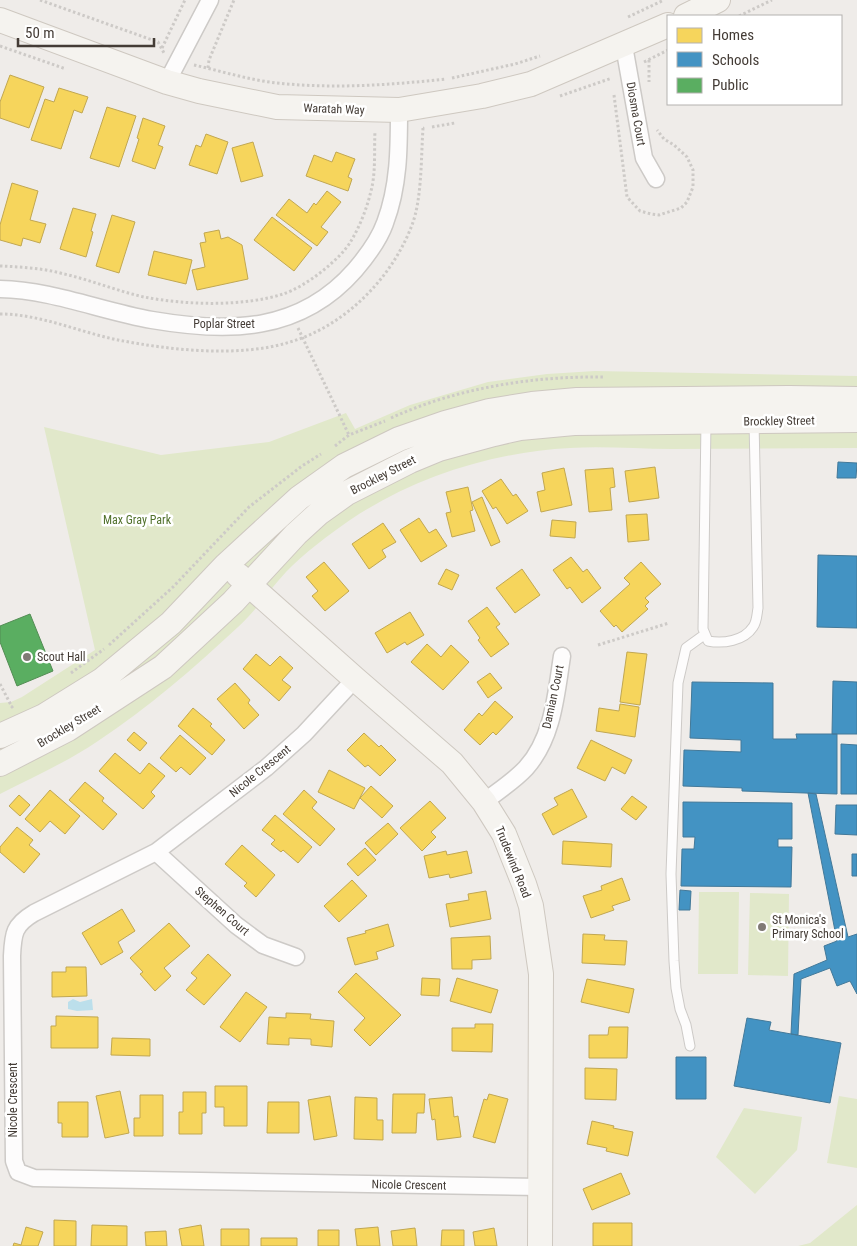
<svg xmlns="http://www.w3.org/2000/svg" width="857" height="1246" viewBox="0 0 857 1246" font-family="'Roboto Condensed',sans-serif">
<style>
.green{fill:#e1e8ca}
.water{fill:#bcdfeb}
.homes{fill:#f6d55c;stroke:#c1a751}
.schools{fill:#4393c3;stroke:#437999}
.public{fill:#5aae61;stroke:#538c54}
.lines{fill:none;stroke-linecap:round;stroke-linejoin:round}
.lane-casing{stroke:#cdcac7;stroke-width:11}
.street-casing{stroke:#cdcac7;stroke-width:19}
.secondary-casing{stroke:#cec8c0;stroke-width:26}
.path{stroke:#cdcac7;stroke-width:3;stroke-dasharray:2.5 2.5;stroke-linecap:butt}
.lane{stroke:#fdfcfc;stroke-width:9}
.street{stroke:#fdfcfc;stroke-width:16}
.secondary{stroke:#f5f3ef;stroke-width:24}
.poi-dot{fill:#807a75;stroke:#fff;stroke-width:2}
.labels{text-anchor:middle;stroke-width:5;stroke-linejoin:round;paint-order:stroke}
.street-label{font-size:12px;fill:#443c36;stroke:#fff}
.park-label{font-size:12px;fill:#52722d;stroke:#fff}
.poi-label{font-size:12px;fill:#443c36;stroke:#fff;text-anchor:start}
</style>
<rect width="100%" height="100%" fill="#efece9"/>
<path class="green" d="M595 371 857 376V448C795 448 734 449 672 449 638 449 604 446 570 448 493 452 414 477 350 520 330 534 303 554 286 572 269 590 256 611 238 627 194 668 148 708 98 741 67 762 33 777 0 794V703L11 702 22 697 95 650 44 427 161 455 269 442 346 413 355 429 410 405 488 382 547 374Z
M699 892H739L738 974H698Z
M750 893 789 894 788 976 748 975Z
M839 1096 857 1099V1168L827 1163Z
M744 1108 802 1117 797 1150 755 1194 716 1157Z
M857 1205V1246H798L810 1243Z"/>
<path class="water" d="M73 999 80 1002 92 999 93 1010 77 1011 68 1009V1002Z"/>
<path class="homes" d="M10 75 44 87 29 128 0 118V102Z
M59 88 88 97 82 113 74 110 61 149 31 140 45 99 54 102Z
M107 107 136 116 119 167 90 158Z
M143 118 165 126 158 145 163 147 155 169 132 161 139 139 137 138Z
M206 134 228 142 217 174 189 165 196 145 201 147Z
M253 142 263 176 241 182 232 148Z
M336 152 355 159 348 177 352 179 348 191 306 176 314 155 332 162Z
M12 183 38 191 30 220 46 224 40 243 23 238 21 246 0 240V225Z
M327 191 341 202 321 227 328 232 317 246 276 215 289 199 307 213 314 203 316 205Z
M73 208 96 214 91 231 93 232 86 257 60 249Z
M112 215 135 222 119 273 96 266Z
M272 217 312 248 294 271 254 240Z
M219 230 221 239 228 237 242 245 248 279 197 290 192 270 205 267 200 243 206 242 204 233Z
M154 251 192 260 186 284 148 275Z
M655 467 659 498 629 502 625 471Z
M564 468 572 505 541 512 537 492 545 490 542 473Z
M613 468 615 487 610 488 612 510 589 512 585 470Z
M501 479 513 496 516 494 528 511 507 524 496 507 493 509 482 491Z
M468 487 473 510 470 511 475 531 452 537 446 513 451 512 446 492Z
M482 497 500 542 491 546 472 502Z
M647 514 649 540 628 542 626 515Z
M419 518 429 533 436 529 447 546 421 562 400 530Z
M552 520 576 522 575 538 550 536Z
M383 523 396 542 382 550 386 557 369 569 352 544Z
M571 557 583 572 587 569 601 588 582 603 570 587 567 589 553 570Z
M324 562 349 591 325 611 312 596 318 591 306 577Z
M641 562 661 584 645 598 649 602 645 606 648 609 622 632 616 625 614 627 600 611 630 584 624 578Z
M446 569 459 575 452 590 438 584Z
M522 569 540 595 515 613 496 588Z
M487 607 500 624 496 627 509 644 491 657 478 640 480 638 468 621Z
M410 612 424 635 407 645 405 642 387 653 375 633Z
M427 644 441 657 451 645 469 662 443 690 411 662Z
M627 652 647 654 640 705 620 702Z
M256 654 270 666 280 656 293 668 282 680 291 687 279 701 243 669Z
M490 673 502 688 488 698 477 682Z
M235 683 250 700 248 703 259 715 244 729 217 699Z
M495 701 513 717 496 735 493 732 480 745 464 730 479 713 482 716Z
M620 704 639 707 635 737 596 731 599 708 619 711Z
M193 708 212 724 210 726 225 740 212 755 178 726Z
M134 732 147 743 140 751 127 740Z
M364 733 379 747 381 745 396 760 380 776 368 765 365 767 347 750Z
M180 735 206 758 190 775 181 767 176 772 160 758Z
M591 740 632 760 625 774 612 767 605 781 577 768Z
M115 753 140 774 149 763 165 776 151 792 155 796 143 809 99 771Z
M329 770 365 788 354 809 318 792Z
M85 782 104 798 102 801 117 814 103 830 69 800Z
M371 786 393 806 382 818 360 798Z
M572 789 587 817 553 835 542 814 558 805 554 798Z
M50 790 80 816 65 834 50 821 40 832 25 819Z
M304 790 317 802 312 808 335 829 320 846 283 814Z
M19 795 30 805 20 816 9 806Z
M632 796 647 807 636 820 621 809Z
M430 801 446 818 431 832 436 837 422 851 400 828Z
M275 815 312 847 298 863 283 850 281 852 271 844 275 840 262 830Z
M388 823 398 834 376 855 365 843Z
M17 827 33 840 29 845 40 854 24 873 0 852V847Z
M563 841 612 844 611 867 562 864Z
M242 845 275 875 256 897 244 886 247 883 225 864Z
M365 848 376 860 358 876 347 864Z
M446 851 447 855 467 851 472 873 450 878 449 874 429 878 424 856Z
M622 878 630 900 612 906 614 910 591 918 583 896 602 890 601 886Z
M352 880 367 896 339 922 324 906Z
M486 891 491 919 450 927 446 904 469 900 468 894Z
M122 909 135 931 118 942 123 952 101 965 82 933Z
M169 923 190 946 164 968 171 976 155 991 140 974 143 972 130 958Z
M388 924 394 946 376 952 378 959 355 965 347 938 366 933 365 931Z
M583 934 605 935 604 940 627 941 625 965 582 963Z
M490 936 491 959 472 960V969H452L451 938Z
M208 954 231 975 204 1005 186 990 197 978 191 973Z
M66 967H86L87 996 52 997V972H66Z
M356 973 401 1015 370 1046 354 1030 365 1018 338 992Z
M422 978 440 979 439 996 421 995Z
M457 978 498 990 491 1013 450 1001Z
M587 979 634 989 629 1013 581 1002Z
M246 992 267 1007 240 1042 220 1027Z
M286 1013 311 1014 310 1019 334 1021 332 1047 311 1045V1039L289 1038V1045L267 1044 269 1017 286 1018Z
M56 1016 98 1017V1048H51V1026H56Z
M475 1024H493L492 1052 452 1051V1028H475Z
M609 1027H628L627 1058H589V1035H608Z
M112 1038 150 1039V1056L111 1055Z
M585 1068 617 1069 616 1100 585 1099Z
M215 1086H247V1126H224V1107H215Z
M120 1091 129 1133 105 1138 96 1096Z
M183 1092H206V1113H202V1134H179V1112H183Z
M393 1094H425L424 1113H417L416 1133H392Z
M489 1094 508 1099 495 1143 473 1137 484 1099 487 1100Z
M140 1095H163V1136H134V1118H140Z
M330 1096 337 1136 314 1140 308 1100Z
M355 1097 377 1098V1120H383V1140L354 1139Z
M452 1097 454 1117 458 1116 461 1137 437 1140 435 1119 432 1120 429 1099Z
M58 1102H88V1137H62V1123H58Z
M268 1102H299V1133H267Z
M592 1121 614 1126 613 1128 633 1132 628 1156 606 1151 607 1148 587 1144Z
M621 1173 630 1194 592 1210 583 1189Z
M54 1220 76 1221V1246H54Z
M593 1223H632V1246H593Z
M92 1225 127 1226V1246H91Z
M201 1225 204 1246H182L179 1229Z
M26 1227 43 1232 38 1246H13L14 1243 21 1245Z
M378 1227 380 1246H357L355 1229Z
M415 1228 417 1246H393L391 1231Z
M494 1228 497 1246H475L473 1232Z
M221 1229H249V1246H221Z
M318 1230H339V1246H318Z
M442 1230H464V1246H441Z
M166 1231 167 1246H146L145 1232Z
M261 1238H297V1246H261Z"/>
<path class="schools" d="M838 462 857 463 856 478H837Z
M818 555 857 556V628L817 627Z
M833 681 857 682V734H832Z
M692 682 773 683V739H797L796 734H837V794L742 791V788L683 786 684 750 741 752V740L690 738Z
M841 744 857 745V794H841Z
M808 793 816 794 848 937 857 934V994L850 981 837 986 830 968 801 979 798 1035 791 1034 794 974 827 960 824 946 837 941Z
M683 802 792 803V839H778V847H792L791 887 681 886 682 849H694L695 837H683Z
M836 805H857V835L835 834Z
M852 854H857V876H852Z
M680 890 691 891 690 910H679Z
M747 1018 771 1022 769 1030 841 1043 830 1103 734 1086Z
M676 1057H706V1099H676Z"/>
<path class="public" d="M30 614 53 671 17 686 0 642V626Z"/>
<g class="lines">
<g class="lane-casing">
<path id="lane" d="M706 422 703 629 708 641C723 644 744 641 753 627 757 622 757 613 758 608L754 421
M690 1046 686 1025 680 1009 676 988 674 961 671 874 678 683 686 648 704 635"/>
</g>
<g class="street-casing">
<path id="street" d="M624 46 644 158 656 179
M167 82 210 0
M0 289C52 290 101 311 152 320 228 333 300 333 355 270 367 256 379 240 385 223 399 186 399 148 399 110
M355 679 304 734 266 768 156 852 34 913C14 925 13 933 12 956L14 1161 18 1172 34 1178 540 1187
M484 802C498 791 514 781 526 768 553 738 556 695 562 656
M156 852 236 925 263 945 296 957"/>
</g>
<g class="secondary-casing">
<path id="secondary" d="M686 16 718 0
M0 20 167 82 199 91 277 107 399 110 482 96 531 84 668 25
M238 575 355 679 452 763 484 802 504 834 524 884 531 906 541 974 540 1246
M0 736 44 716 102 680 171 623 226 565 299 498 344 466 399 439 445 423 489 411 532 404 577 400 789 398 857 399
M0 764 68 729 163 667 233 602 296 534 319 513 347 493 410 461 439 449 494 434 520 428 574 423 857 420"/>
</g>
<path class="path" d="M40 0 158 42 164 53
M739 16 772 0
M628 17 664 0
M0 46 66 69
M162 48 185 0
M649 60V82
M644 62 668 50
M194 65C221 71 249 80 277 83 333 89 390 85 446 79
M208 68 209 60 234 0
M452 78 515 64 540 56
M614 95 627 197 640 211 651 214 659 215 681 208 687 202 693 187V170L687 157 674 145 664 139 657 130
M560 96 612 78
M432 127 455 123
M0 266C21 267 43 268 64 274 91 280 117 291 144 297 186 305 242 307 283 294 305 287 340 260 351 241 360 226 367 208 371 191 376 172 374 150 375 131
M0 314C40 314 79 332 118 340 170 350 239 358 290 342 345 326 392 278 412 225 422 199 421 157 423 128H421
M298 328 349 435
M391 418C457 388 532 376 604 377
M335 446 349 435 385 421
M109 645 173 587 249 507 302 466 321 454
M598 645 669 623
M71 673 104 649
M0 684 12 707 13 706"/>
<use href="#lane" class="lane"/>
<use href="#street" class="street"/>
<use href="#secondary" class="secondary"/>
</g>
<g class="poi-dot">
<circle cx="27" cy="657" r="5"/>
<circle cx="762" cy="927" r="5"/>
</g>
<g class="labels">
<g class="street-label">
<text transform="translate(334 109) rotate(2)" y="4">Waratah Way</text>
<text transform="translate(636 114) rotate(80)" y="4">Diosma Court</text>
<text x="224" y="328">Poplar Street</text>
<text transform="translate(779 421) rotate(-1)" y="4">Brockley Street</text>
<text transform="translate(383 475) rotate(-27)" y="4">Brockley Street</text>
<text transform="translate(553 697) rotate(-78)" y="4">Damian Court</text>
<text transform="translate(69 726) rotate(-31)" y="4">Brockley Street</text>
<text transform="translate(260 771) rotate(-39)" y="4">Nicole Crescent</text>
<text transform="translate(513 862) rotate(68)" y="4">Trudewind Road</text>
<text transform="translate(222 911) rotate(41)" y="4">Stephen Court</text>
<text transform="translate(13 1100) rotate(-90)" y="4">Nicole Crescent</text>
<text transform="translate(409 1185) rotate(1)" y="4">Nicole Crescent</text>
</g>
<g class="park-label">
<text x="137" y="524">Max Gray Park</text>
</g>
<g class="poi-label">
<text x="37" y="661">Scout Hall</text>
<text x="772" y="924">St Monica's<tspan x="772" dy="14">Primary School</tspan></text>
</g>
</g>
<rect x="667" y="15" width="175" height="90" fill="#ffffff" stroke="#b4b1af"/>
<rect x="677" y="28" width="25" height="15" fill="#f6d55c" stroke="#b4b1af"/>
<text x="712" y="40" font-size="15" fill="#443c36">Homes</text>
<rect x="677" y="52" width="25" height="15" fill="#4393c3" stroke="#b4b1af"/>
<text x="712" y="65" font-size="15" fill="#443c36">Schools</text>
<rect x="677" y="78" width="25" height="15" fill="#5aae61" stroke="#b4b1af"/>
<text x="712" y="90" font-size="15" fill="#443c36">Public</text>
<path d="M18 38v8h136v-8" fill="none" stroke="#443c36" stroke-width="2.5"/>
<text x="25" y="38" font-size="15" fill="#443c36" stroke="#ffffff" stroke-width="4" paint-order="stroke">50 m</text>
</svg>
